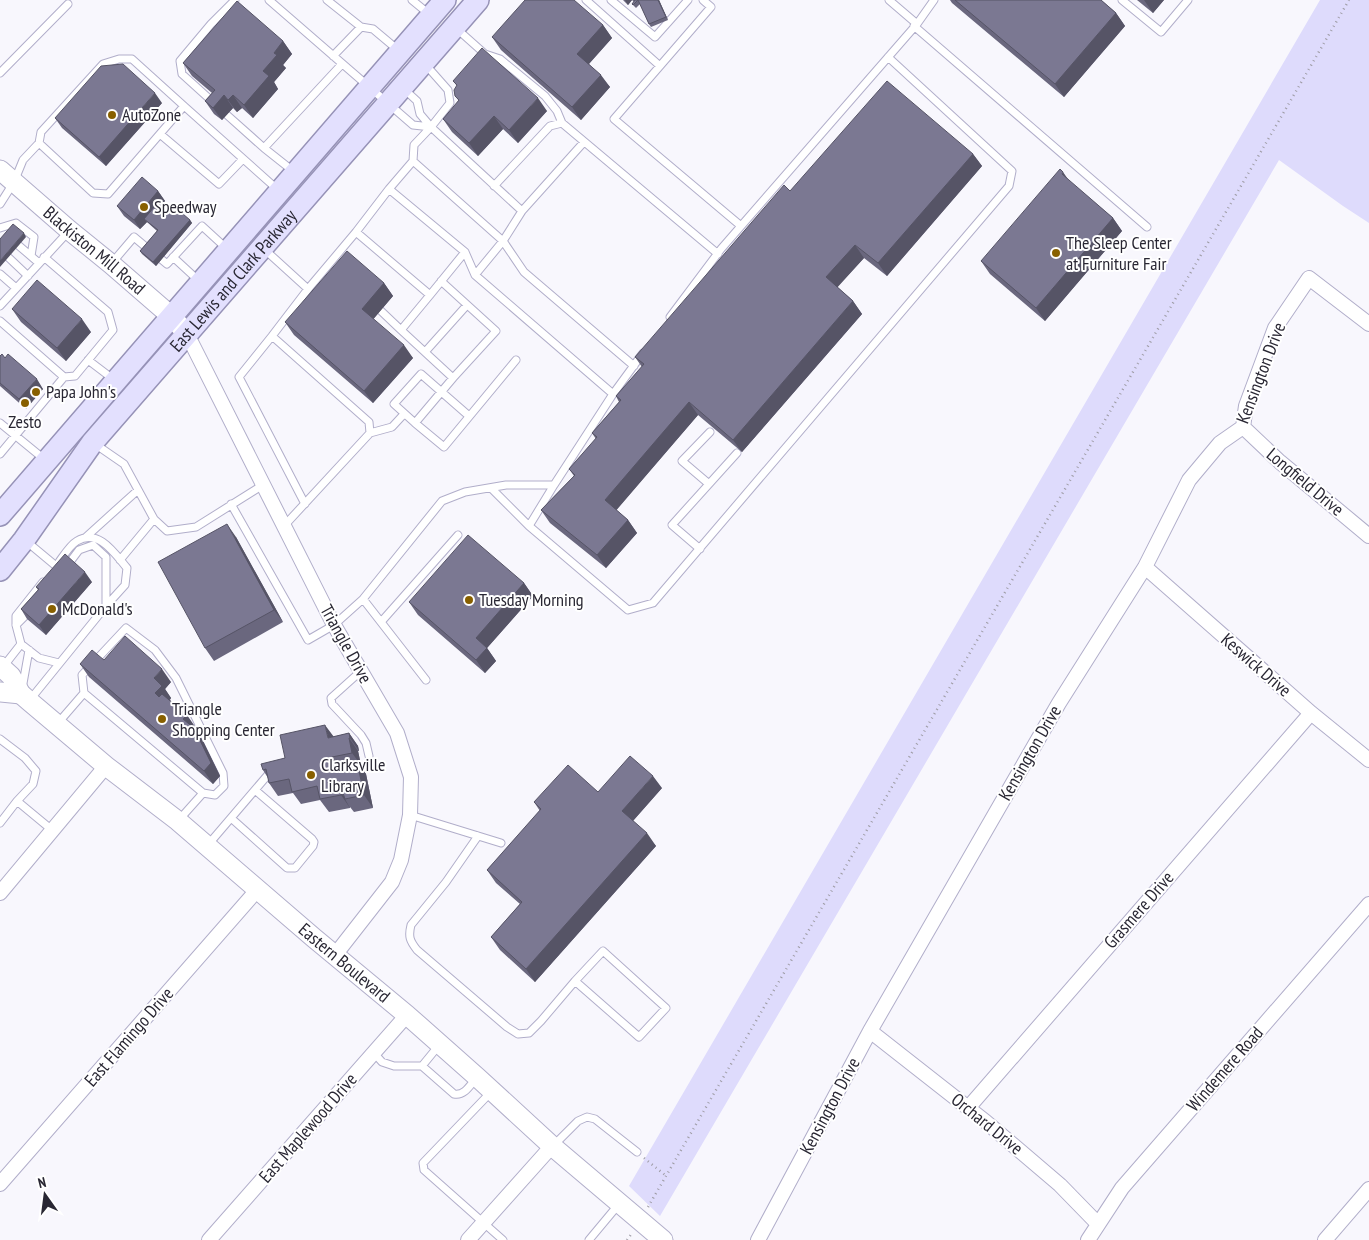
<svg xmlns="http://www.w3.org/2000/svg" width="1369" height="1240" viewBox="0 0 1369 1240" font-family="'PT Sans Narrow',sans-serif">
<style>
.green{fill:#dedbfc}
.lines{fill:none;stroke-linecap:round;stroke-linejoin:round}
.lane-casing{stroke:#b1aeca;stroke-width:9}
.street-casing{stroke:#b1aeca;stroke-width:16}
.secondary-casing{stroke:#b1aeca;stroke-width:21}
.primary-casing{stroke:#9692b7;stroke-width:24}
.path{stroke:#9f9da6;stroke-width:2.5;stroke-dasharray:1 4;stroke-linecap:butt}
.lane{stroke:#fff;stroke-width:7}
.street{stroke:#fff;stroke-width:14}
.secondary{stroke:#fff;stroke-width:19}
.primary{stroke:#e3e0fe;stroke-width:21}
.wall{fill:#6a677e}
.shaded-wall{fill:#565466}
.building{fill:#7b7892;stroke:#565466}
.poi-dot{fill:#886000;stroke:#fff;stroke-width:2}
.labels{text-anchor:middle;stroke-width:4;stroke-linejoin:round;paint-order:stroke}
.poi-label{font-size:18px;fill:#292733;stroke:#fff;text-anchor:start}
.street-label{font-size:18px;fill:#292733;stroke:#fff}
</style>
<rect width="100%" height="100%" fill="#f8f7fd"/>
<path class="green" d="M1320 0H1369V223L1343 206 1279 160 660 1216 629 1186Z"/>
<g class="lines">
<g class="lane-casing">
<path id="lane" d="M269 0 413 125 431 127
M327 0 361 27
M412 0 429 14
M586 0 660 66
M611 0 655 37 688 0
M703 0 711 7 614 119 741 226
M889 0 917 24
M1122 0 1161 32 1188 0
M914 26 1147 227
M457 29 485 54 500 59 545 96 557 111 562 123
M333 56 361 27 373 29 398 50
M425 64 448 90 450 103 431 127 414 145 413 161 389 189 465 252 475 275 613 394
M0 73 68 4
M404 89 417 101 420 114 431 127 522 211
M214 103 182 74 180 61 211 24 235 0
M227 115 264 148 293 171
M160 134 219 184 243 159
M39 143 41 132 103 64 119 59H132L184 106
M264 148 342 64
M413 161 503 241 524 272 634 366
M494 186 550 126 562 123 718 254
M0 204 14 182 23 160 39 143 93 193 108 194 184 106 277 189
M0 228 16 223 34 237 31 256
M356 232 430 295 465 252
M18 245 39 263
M264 249 308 289
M8 257 28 276
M173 257 199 281
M161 259 167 264 202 226 226 248
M111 264 134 237 147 248
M0 274 16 288
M475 275 503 241 522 211 584 142
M0 306 69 231
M380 310 401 330 430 295
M670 317 721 249 917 24 934 0
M0 321 64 377
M401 330 453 378 496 331 441 281
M272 336 369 422 370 433 284 526
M425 352 467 305
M88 360 113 379
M453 378 415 423 444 447 516 360
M0 423 44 459
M415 423 394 404 421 374 469 416
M370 433 392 427 404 414
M95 444 124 464 154 519 167 531 196 527 263 485
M0 454 64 377 75 376 113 330 108 312 44 257
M709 484 682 461 710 432
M491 488 529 526 628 610 653 603 1009 186 1012 171 888 57
M231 504 308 640 334 625 363 599 442 501 465 492 506 485H554L613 394 643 353
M305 504 239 377 272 336 308 289 356 232 389 189
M529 526 554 485
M86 537 138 490
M26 541 56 566
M700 549 672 525 737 453
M120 560 154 519
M67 566 79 550 93 545 106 557V606
M43 582 16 616V625L21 644 39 658 59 663
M363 599 426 680
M381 622 458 535
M16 625 25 616 31 609
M3 667 21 644
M361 671 331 698 332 704 361 735 366 743 369 756
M22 689 29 650
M84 693 82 675 126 628 155 650 176 678 223 773 224 786 215 795 203 793
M29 701 106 606 125 585 127 568C115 554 99 528 77 541 70 545 64 555 59 562
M58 723 84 693 203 793 178 821
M0 739 25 758 36 771 33 784 17 801 52 830
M410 815 501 843
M231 818 287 868H295L313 846 314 842 312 839 255 790
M0 823 17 801
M478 836 446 882 411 925C408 937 410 941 417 950L507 1027 518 1034 529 1033 541 1021 575 981 639 1037 666 1008 603 951 575 981
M207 846 272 770
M440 1044 422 1066 454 1094C465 1096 470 1085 477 1077
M374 1053 382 1062 394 1066H422
M492 1091 423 1163 424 1170 503 1240
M553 1146 578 1121 587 1117 595 1119 637 1152
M589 1240 619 1204"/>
</g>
<g class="street-casing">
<path id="street" d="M187 334 334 625 397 733 411 777 410 815 401 860 392 882 335 955
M1243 427 1280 462 1369 536
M1145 567 1311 713 1369 760
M0 893 106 766
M870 1031 986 1122 1060 1185 1098 1224
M968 1108 1311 713
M0 1184 258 889
M209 1240 407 1015
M468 1240 552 1146
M758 1240 870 1031 1059 703 1145 567 1189 480 1220 443 1243 427 1246 406 1275 328 1309 278 1369 324
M1088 1240 1122 1188 1369 904
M1325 1240 1369 1189"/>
</g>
<g class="secondary-casing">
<g id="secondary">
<path id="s1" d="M0 170 69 230 111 264 171 316 181 327"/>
<path id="s2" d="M0 666 11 676 21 694 29 701 106 766 178 821 314 938 407 1015 477 1077 552 1146 663 1240"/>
<path d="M0 692 21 694"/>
</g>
</g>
<g class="primary-casing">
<g id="primary">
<path d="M0 515 445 0"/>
<path id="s3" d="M0 570 24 540 92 443 478 0"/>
</g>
</g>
<path class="path" d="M644 1158 665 1175
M648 1207 1349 0
M627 1240 632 1233"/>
<use href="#lane" class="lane"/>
<use href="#street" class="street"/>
<use href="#secondary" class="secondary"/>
<use href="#primary" class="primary"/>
</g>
<path class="wall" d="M623 0H659L668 20 651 27 649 24 640 4 636 8 632 4 634 2 632 0 628 5Z
M950 0H1101L1116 13 1125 26 1064 97 952 3Z
M1137 0H1164L1153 13Z
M603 25 612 38 589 64 610 87 581 120 501 50 492 37Z
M283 41 292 54 283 65 286 68 274 82 278 89 253 118 242 108 237 112 233 108 222 120 214 114 205 101 212 93 192 76 183 63Z
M453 81 547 111 518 143 503 129 478 156 452 132 443 119 459 101 455 96 457 86Z
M162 103 106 166 62 128 55 118Z
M973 154 982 166 887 276 864 258 837 287 853 301 862 314 742 452 698 415 616 510 628 520 637 533 606 568 550 523 541 510 574 476 569 469 596 439 592 433 619 402 616 396 642 367 635 357 790 191Z
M1069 181 1113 218 1122 231 1045 321 990 274 981 261Z
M158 191 165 201 163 203 174 211 190 220 192 223 156 266 142 254 140 251 157 231 147 222 140 229 124 216 117 206Z
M384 283 393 296 373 319 413 358 373 403 294 335 285 322Z
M12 309 91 332 66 361 21 322Z
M0 356 43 389 26 409 0 386Z
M236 537 283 622 214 661 205 648Z
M92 582 46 635 27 619 21 609 38 590 36 587Z
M524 583 533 596 487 648 496 661 485 673 418 615 409 602Z
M104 660 171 682 165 689 171 698 170 700 196 728 195 729 203 741 220 776 213 784 89 677 80 664Z
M349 733 358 746 359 751H358L361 765 360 766 366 774 373 808 354 812 350 807V808L329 812 320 800 301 804 293 793 278 796 269 783 268 778 263 770 285 758 333 737Z
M662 788 633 821 656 846 535 982 500 950 491 937 520 904 496 883 487 870 540 811 534 802 598 792Z"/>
<path class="shaded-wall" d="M625 0H632L628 5Z
M658 0H659L668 20 666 17Z
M1144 0H1164L1153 13Z
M1116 13 1125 26 1064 97 1055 84Z
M603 25 612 38 586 67 577 54Z
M283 41 292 54 283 65 286 68 274 82 278 89 253 118 244 105 274 53Z
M601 75 610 87 581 120 572 107Z
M155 93 162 103 106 166 99 157Z
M224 95 233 108 222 120 213 108Z
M233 95 242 108 237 112 228 100Z
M538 98 547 111 518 143 509 130Z
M494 116 503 129 478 156 469 143Z
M973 154 982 166 887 276 878 263Z
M1063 172 1072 185 1062 174Z
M158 191 165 201 147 221 144 219 147 222 140 229 134 220Z
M1113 218 1122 231 1045 321 1036 308Z
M190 220 192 223 156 266 153 262Z
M24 233 26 237 0 267V261Z
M855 245 864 258 835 290 826 277Z
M384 283 393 296 371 322 362 309Z
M853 301 862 314 742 452 733 440Z
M82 319 91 332 66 361 57 348Z
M404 345 413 358 373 403 364 391Z
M37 379 43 389 26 409 19 399Z
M689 402 698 415 614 513 605 500Z
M628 520 637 533 606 568 597 555Z
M227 524 236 537 283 622 274 610Z
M85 572 92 582 46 635 39 625Z
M524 583 533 596 487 648 496 661 485 673 476 660V638Z
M162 669 171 682 165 689 171 698 164 706 155 693 154 678Z
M187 715 196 728 195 729 203 741 220 776 213 784 204 771 183 719Z
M325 725 334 737 328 738Z
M349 733 358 746 359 751 350 738Z
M349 738 358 751 361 765 352 753Z
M357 761 366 774 373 808 364 795Z
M653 776 662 788 631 823 622 811Z
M340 791 346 799H345L350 808 341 795Z
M647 833 656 846 535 982 526 969Z"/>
<path class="building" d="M525 0H574L603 25 577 54 601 75 572 107 492 37Z
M635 0H658L666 17 649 24 638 0 633 5 632 4Z
M955 0H1101L1116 13 1055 84Z
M237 1 283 41 274 53 277 55 263 71 269 76 244 105 233 95 228 100 224 95 213 108 205 101 215 90 183 63Z
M482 48 538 98 509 130 494 116 469 143 443 119 459 100 455 96 454 90 457 85 453 81Z
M123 64 155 93 99 157 55 118 101 66Z
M887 81 973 154 878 263 855 245 826 277 853 301 733 440 689 402 605 500 628 520 597 555 541 510 575 475 569 469 597 437 592 433 621 400 616 396 644 364 635 357 784 185 790 191Z
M1060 169 1063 172 1062 174 1113 218 1036 308 981 261Z
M142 177 158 191 134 220 117 206Z
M160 200 174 211 176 208 190 220 153 262 140 251 158 230 144 219Z
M13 224 24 233 0 261V239Z
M347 251 384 283 362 309 404 345 364 391 285 322Z
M37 280 82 319 57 348 12 309Z
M2 354 5 358 8 354 37 379 19 399 0 383V356Z
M227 524 274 610 205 648 158 562Z
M468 535 524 583 476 638 487 648 476 660 409 602Z
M65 554 85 572 39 625 21 609 39 589 36 587Z
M125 636 162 669 154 678 162 686 155 693 159 697 162 694 187 715 183 719 194 728 211 763 204 771 80 664 92 650 104 660Z
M325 725 328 738 349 733 350 738H349L352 753 332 757 333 761 337 760 338 765 357 761 364 795 345 799 342 790 340 791 341 795 320 799 317 786 292 792 289 779 269 783 266 769 263 770 261 764 285 758 280 735Z
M630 756 653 776 622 811 647 833 526 969 491 937 522 902 487 870 541 809 534 802 568 765 598 792Z"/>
<g class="poi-dot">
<circle cx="112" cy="115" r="5"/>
<circle cx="144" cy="207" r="5"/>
<circle cx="1056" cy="253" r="5"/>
<circle cx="36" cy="392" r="5"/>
<circle cx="25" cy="403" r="5"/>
<circle cx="469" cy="600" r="5"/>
<circle cx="52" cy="609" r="5"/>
<circle cx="162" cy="719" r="5"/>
<circle cx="311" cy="775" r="5"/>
</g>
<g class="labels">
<g class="poi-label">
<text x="122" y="121">AutoZone</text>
<text x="154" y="213">Speedway</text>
<text x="1066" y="249">The Sleep Center<tspan x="1066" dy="21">at Furniture Fair</tspan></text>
<text x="46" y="398">Papa John's</text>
<text x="25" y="428" text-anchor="middle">Zesto</text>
<text x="479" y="606">Tuesday Morning</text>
<text x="62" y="615">McDonald's</text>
<text x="172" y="715">Triangle<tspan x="172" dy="21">Shopping Center</tspan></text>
<text x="321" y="771">Clarksville<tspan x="321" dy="21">Library</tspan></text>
</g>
<g class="street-label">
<text dy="6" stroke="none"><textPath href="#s1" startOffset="124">Blackiston Mill Road</textPath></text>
<text dy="6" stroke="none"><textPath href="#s3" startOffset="372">East Lewis and Clark Parkway</textPath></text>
<text transform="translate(1261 373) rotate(-69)" y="6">Kensington Drive</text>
<text transform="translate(1305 482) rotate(40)" y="6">Longfield Drive</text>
<text transform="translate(346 644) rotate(61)" y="6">Triangle Drive</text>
<text transform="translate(1256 665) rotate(41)" y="6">Keswick Drive</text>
<text transform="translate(1030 753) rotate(-60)" y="6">Kensington Drive</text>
<text transform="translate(1139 910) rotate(-49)" y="6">Grasmere Drive</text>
<text dy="6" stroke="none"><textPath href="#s2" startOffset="456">Eastern Boulevard</textPath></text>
<text transform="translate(129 1037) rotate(-49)" y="6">East Flamingo Drive</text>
<text transform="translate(1225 1069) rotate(-49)" y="6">Windemere Road</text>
<text transform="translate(830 1106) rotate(-62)" y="6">Kensington Drive</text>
<text transform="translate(987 1124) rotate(39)" y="6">Orchard Drive</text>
<text transform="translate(308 1128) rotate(-49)" y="6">East Maplewood Drive</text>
</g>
</g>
<g transform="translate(45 1195) rotate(346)" stroke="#ffffff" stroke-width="4" paint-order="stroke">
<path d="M0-4L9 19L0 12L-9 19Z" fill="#292733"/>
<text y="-8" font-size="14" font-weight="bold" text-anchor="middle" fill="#292733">N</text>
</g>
</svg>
